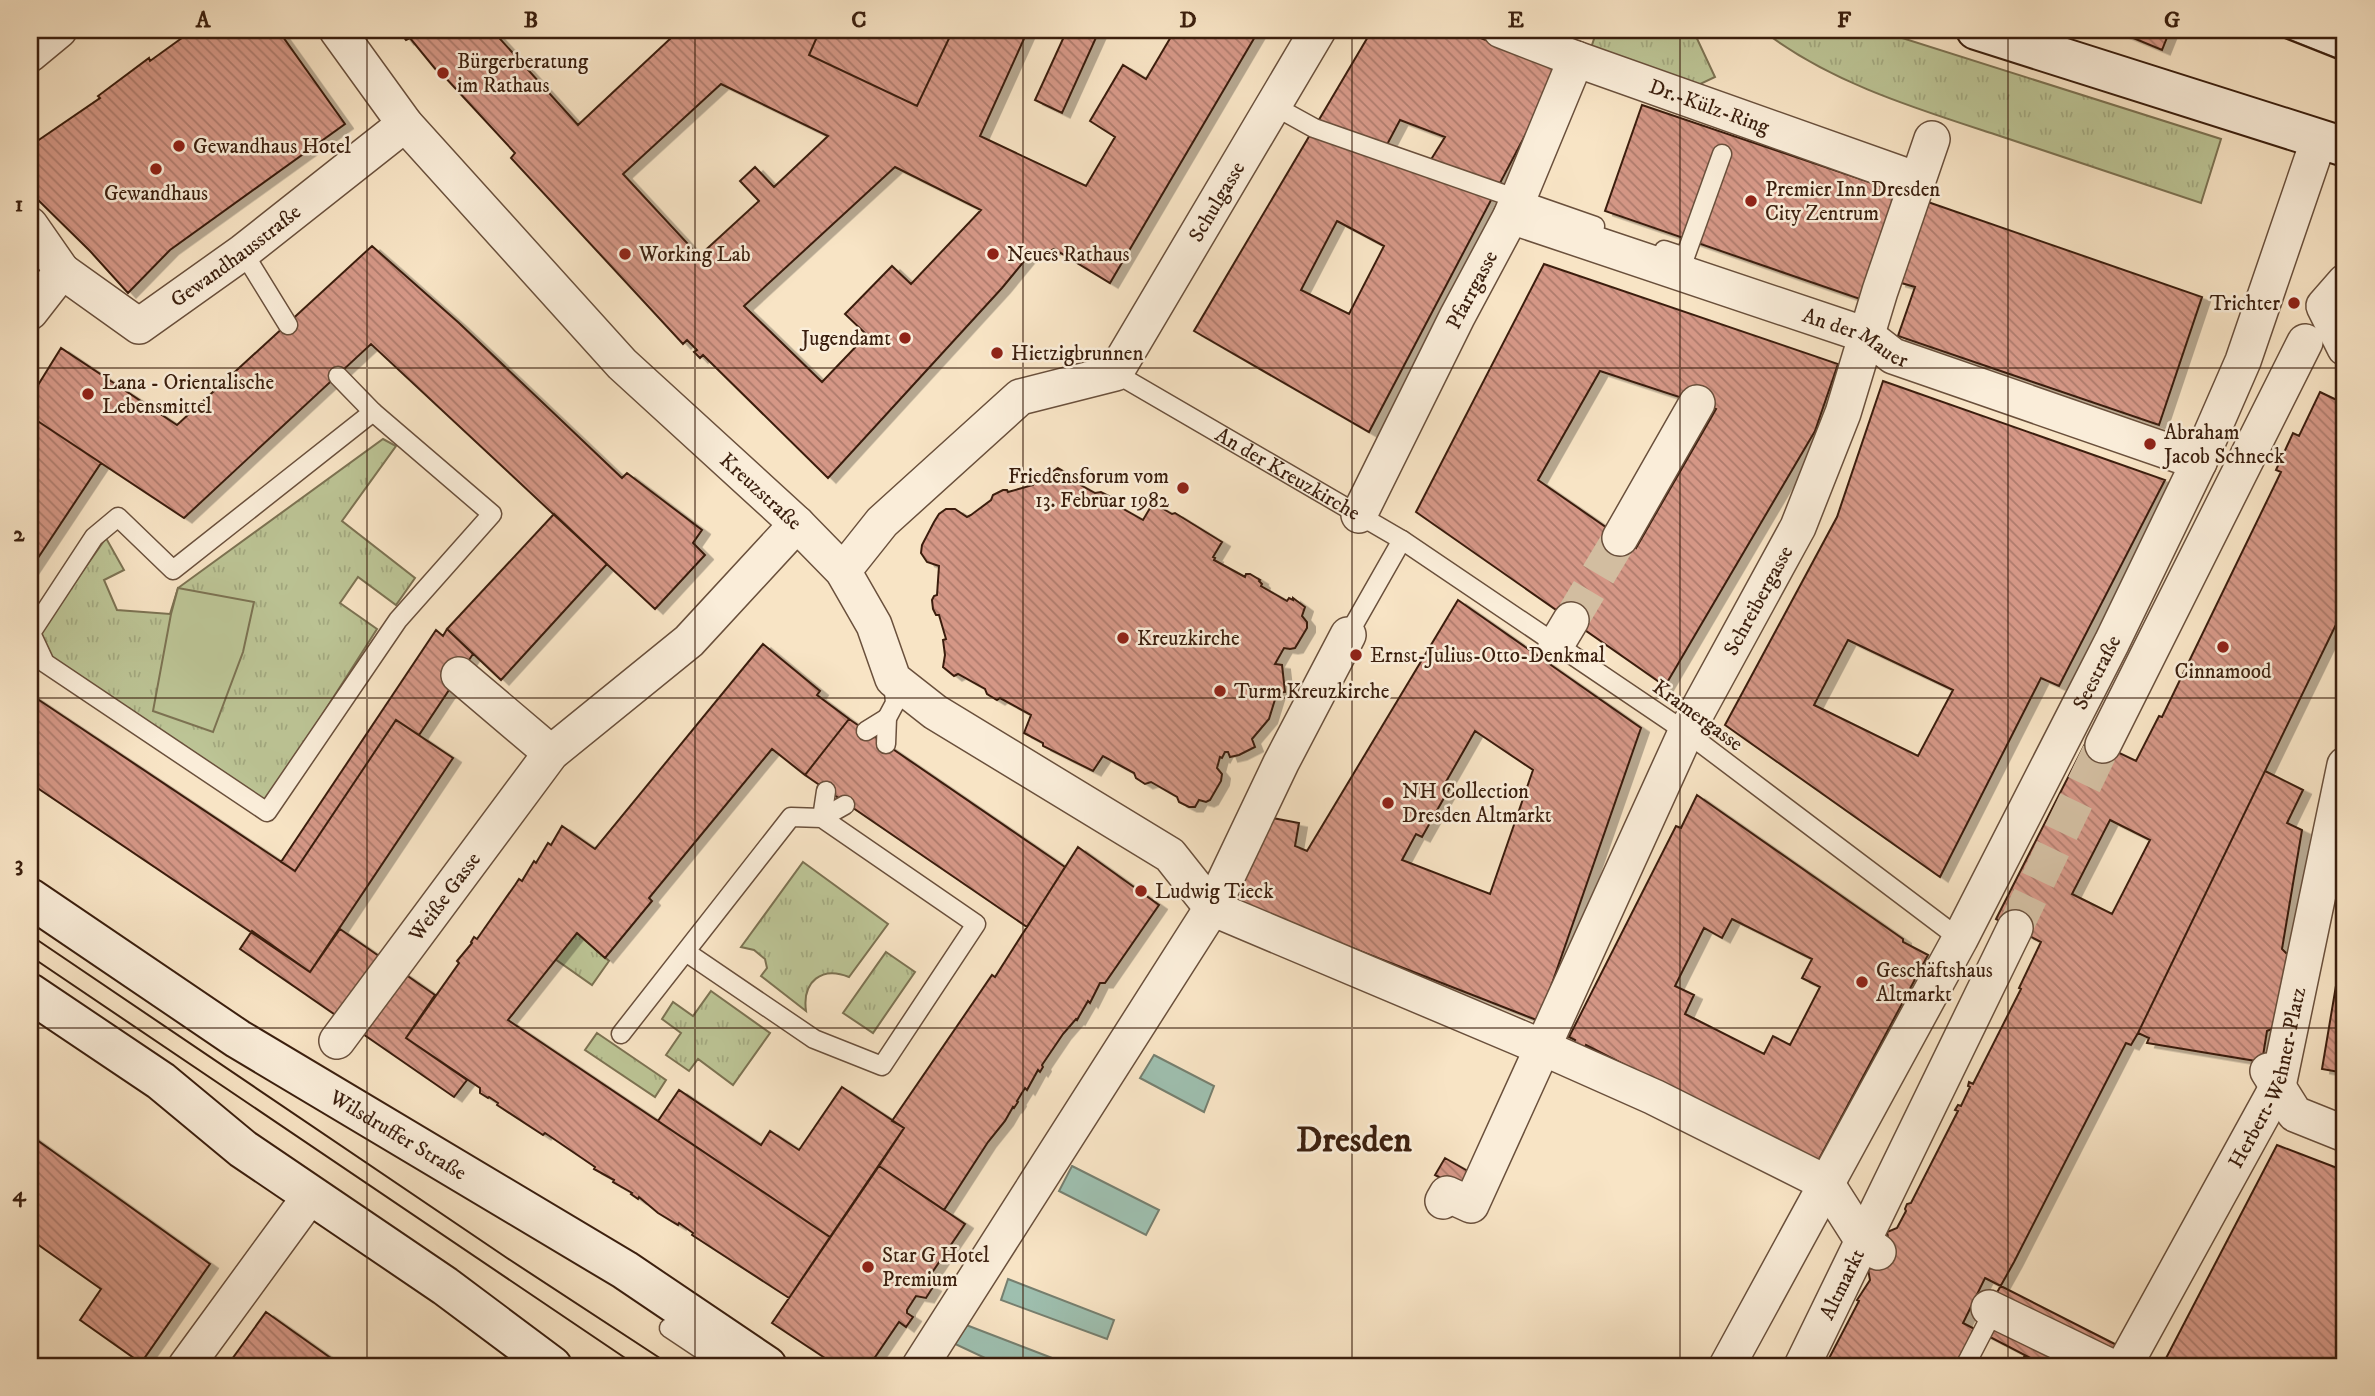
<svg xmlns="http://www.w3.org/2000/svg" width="2375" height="1396" viewBox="0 0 2375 1396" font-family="'IM FELL DW Pica',serif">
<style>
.grass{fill:url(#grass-tufts);stroke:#7c7252;stroke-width:2}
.park{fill:#bcc495;stroke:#7c7252;stroke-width:2}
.water{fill:#9ebfaf;stroke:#767f6f;stroke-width:2}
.building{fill:url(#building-back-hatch);stroke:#3b1f0e;stroke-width:2;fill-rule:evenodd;filter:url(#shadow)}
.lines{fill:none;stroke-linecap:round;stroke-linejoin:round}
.street-tunnel{stroke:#d2bda0;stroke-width:35;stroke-dasharray:35 18;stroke-linecap:butt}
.lane-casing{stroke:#6a503c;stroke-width:21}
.street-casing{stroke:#6a503c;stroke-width:38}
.secondary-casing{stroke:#3b1f0e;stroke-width:42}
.lane{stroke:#faedd9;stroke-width:18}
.street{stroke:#faedd9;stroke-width:35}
.secondary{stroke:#faedd9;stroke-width:38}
.tram{stroke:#3b1f0e;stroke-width:2}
.grid{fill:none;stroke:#3b1f0e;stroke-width:2;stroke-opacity:0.55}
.poi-dot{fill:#8f2418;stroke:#faedd9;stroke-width:2.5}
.labels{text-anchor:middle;stroke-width:5;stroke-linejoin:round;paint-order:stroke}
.poi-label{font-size:21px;fill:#3b1f0e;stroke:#faedd9;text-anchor:start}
.street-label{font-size:21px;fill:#3b1f0e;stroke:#faedd9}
.town-label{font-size:35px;font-weight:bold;fill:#3b1f0e;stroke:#faedd9}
.neatline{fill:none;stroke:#3b1f0e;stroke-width:2.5}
.grid-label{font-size:23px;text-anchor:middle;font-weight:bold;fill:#3b1f0e}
</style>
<defs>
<pattern id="grass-tufts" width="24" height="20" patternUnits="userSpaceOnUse" patternTransform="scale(1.75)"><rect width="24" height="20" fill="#bcc495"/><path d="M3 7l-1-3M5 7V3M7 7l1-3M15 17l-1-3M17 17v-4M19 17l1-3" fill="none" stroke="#a2a87f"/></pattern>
<pattern id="building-back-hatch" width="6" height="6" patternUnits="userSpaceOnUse" patternTransform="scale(1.75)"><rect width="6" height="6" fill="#d59786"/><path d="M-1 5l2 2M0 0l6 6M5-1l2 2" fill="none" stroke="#ae7b6c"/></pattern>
<filter id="shadow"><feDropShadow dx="8" dy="4.5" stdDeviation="0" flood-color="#0004"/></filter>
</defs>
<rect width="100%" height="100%" fill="#f8e4c5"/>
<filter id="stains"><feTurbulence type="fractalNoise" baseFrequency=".00286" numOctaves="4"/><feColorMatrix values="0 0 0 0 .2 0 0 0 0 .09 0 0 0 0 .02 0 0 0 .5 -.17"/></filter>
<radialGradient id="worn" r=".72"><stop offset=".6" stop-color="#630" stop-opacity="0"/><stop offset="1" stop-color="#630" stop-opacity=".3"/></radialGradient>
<path class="grass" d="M1597 30H1693L1715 77 1694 87 1591 48Z
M1762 30H1877L2221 139 2201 203C2132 180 2063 157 1994 134 1914 108 1829 82 1762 30Z
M383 439 396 446 342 521 415 578 396 605 358 577 340 603 377 629 266 803 52 659 40 632 106 538 124 570 104 580 117 610 170 614 178 588Z
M803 862 888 924 849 977C822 966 802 981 806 1011L761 976 767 968 765 959 754 950 741 947Z
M577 933 609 961 592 985 555 959Z
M886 952 915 972 873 1033 843 1013Z
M711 991 770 1033 733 1085 698 1059 689 1071 666 1055 681 1033 662 1019 673 1002 693 1016Z
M597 1033 666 1080 655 1097 585 1050Z"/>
<path class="park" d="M178 588 254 602 243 652 213 732 153 711 171 614Z"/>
<path class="water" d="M1154 1055 1214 1086 1204 1112 1140 1078Z
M1072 1166 1159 1210 1146 1235 1059 1191Z
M1008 1279 1114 1320 1107 1339 1001 1300Z
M961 1323 1073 1366H1002L953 1343Z"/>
<path class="building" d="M193 30H278L345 124 170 250 128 293 90 251 30 192V146L100 98 98 96 149 58 150 61Z
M398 30H492L578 125 671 38 663 30H820L809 55 917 106 953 30H1028L980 136 1086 186 1115 137 1090 121 1123 65 1146 79 1175 30H1259L1110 283 1054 249 1043 255 1030 254 1002 288 828 478 703 355 700 358 694 352 697 350 687 340 683 344 511 158 515 153 443 75 441 76 410 38 406 40ZM721 84 828 136 774 187 755 167 740 181 759 201 699 256 623 174ZM895 167 981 210 911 284 892 266 845 314 867 335 822 382 744 306Z
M820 30H953L917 106 809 55Z
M1067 30 1099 31 1062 113 1035 100Z
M1372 30H1460L1560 69 1369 432 1194 331ZM1400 120 1445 137 1422 174 1382 154ZM1337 221 1384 246 1349 314 1301 290Z
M2114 30H2170L2162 50Z
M1642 105 1896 191 1860 299 1605 211Z
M1925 201 2202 297 2159 425 1898 336 1915 287 1898 282Z
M372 246 459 323 622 478 627 473 702 530 693 543 705 555 655 609 371 344 184 518 30 416V398L61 348 177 425Z
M1544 264 1838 364 1815 431 1665 686 1416 512ZM1600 371 1716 409 1636 548 1538 480Z
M1883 381 2165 480 2059 686 2041 678 1940 877 1725 725 1837 517ZM1848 640 1953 690 1918 756 1814 705Z
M2320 392 2345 404V606L2138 1033 2131 1045 2126 1043 2014 1262 1956 1366H1825L1859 1301 1857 1300 1870 1280 1868 1269 1872 1268 1888 1237 1887 1232 1897 1228 1906 1211 1905 1209 1907 1204 1911 1203 1958 1111 1955 1110 1958 1105 1961 1106 1970 1087 1968 1086 1969 1082 1973 1084 2021 989 2019 988 2041 942 1996 919 2088 738 2136 761 2159 716 2162 717 2281 472 2276 470 2293 433 2299 436ZM2110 820 2150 840 2112 914 2072 894Z
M30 416 101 463 30 570Z
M1058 468 1068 474 1070 479 1095 493 1101 492 1111 497V502L1143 520 1153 503 1172 514 1175 513 1222 542 1213 557 1215 558 1214 560 1245 577 1246 574H1250L1260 580 1259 581 1262 584 1261 586 1287 601 1289 598 1293 600V598L1305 607 1302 616 1307 622V628L1295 648 1290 649 1284 648 1275 664 1282 665 1285 692 1277 693 1269 719 1252 739 1255 747 1239 755 1230 757 1228 752H1225L1222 758 1220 757 1217 768 1222 774 1221 781 1210 800 1206 802 1199 800 1195 807H1189L1179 802 1177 797 1151 782 1145 784 1136 778 1134 773 1103 756 1093 771 1043 746V743L1024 733 1031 715 1000 698 997 700 987 694 985 689 958 674 954 676 943 667 945 655 943 640 946 639 939 615H936L933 609 932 600 934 596 937 595 939 566 927 562 921 553 922 545 934 522 939 514 946 509H955L967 517 971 515 991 500 993 495 1003 490H1007L1008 492 1033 485 1035 481 1042 479Z
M554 514 607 564 501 680 447 629Z
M1458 600 1641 728 1539 1021 1232 901 1267 817 1299 823 1295 846 1307 851ZM1475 731 1533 770 1490 894 1402 860 1416 834 1422 837 1449 789 1443 787Z
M447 629 473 654 419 735 396 720 295 871 281 862 436 630 443 636Z
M763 644 820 691 817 695 849 719 805 775 772 749 649 898 652 901 605 958 577 933 508 1020 830 1237 789 1298 692 1235 693 1233 679 1223 678 1225 658 1213 639 1197 638 1199 631 1194 632 1193 613 1182 614 1180 594 1169 595 1167 545 1133 543 1135 497 1105 498 1103 489 1097 488 1098 480 1093V1088L406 1038 459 963 457 961 472 943 471 942 474 937 477 939 515 885 519 879 522 881 534 861 536 863 548 843 551 845 562 826 595 849Z
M30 694 295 871 396 720 453 758 310 972 30 783Z
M849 719 1065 867 1027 927 805 775Z
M2265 771 2303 790 2287 823 2302 830 2282 949 2288 955 2276 1027 2267 1031 2262 1062 2147 1043 2149 1038 2138 1033Z
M1697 795 1903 939V942L1928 955 1817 1163 1586 1045 1585 1048 1574 1043 1575 1040 1569 1037 1676 826 1681 828ZM1732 919 1812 959 1802 978 1820 987 1790 1045 1773 1036 1764 1054 1685 1014 1694 995 1675 986 1704 928 1722 938Z
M1078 847 1159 905 1105 983H1100L1090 1003 1088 1001 1077 1020 1076 1019 1063 1034 1042 1065 1043 1067 1040 1072 1038 1070 1027 1090 1025 1088 1017 1101 1018 1102 1014 1108 1013 1107 1005 1121 988 1142 944 1210 879 1166 904 1128 892 1121 992 975 995 977Z
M340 929 435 995 406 1038 467 1080 454 1097 240 949 252 931 310 972Z
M2345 932V1073L2322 1069Z
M842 1087 904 1128 830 1237 658 1121 679 1090 761 1145 770 1131 799 1150Z
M30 1135 210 1264 141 1363 80 1320 101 1289 30 1239Z
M2277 1145 2345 1171V1366H2172L2164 1362Z
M1445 1158 1480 1178 1470 1194 1435 1175Z
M879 1166 965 1224 925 1283 933 1287 926 1298 916 1296 907 1310V1313L913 1317 906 1327 899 1322 869 1366H837L772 1323Z
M1985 1278 2158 1366H2046L1963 1323Z
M266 1312 342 1366H227Z
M2024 1357 2042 1366H2020Z"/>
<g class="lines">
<path class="street-tunnel" d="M1571 620 1620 538
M2015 928 2103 745"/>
<g class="lane-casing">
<g id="lane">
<path d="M2292 30 2345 51"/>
<path d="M1274 106 1314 128 1595 226"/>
<path d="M1664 250 1685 257 1722 154"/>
<path d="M243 252 288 325"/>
<path id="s1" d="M1115 373 1402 540 1686 732 1960 939"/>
<path d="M338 376 373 412"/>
<path d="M373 412 492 514 398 620 267 812 45 663 31 633 94 537 118 517 173 570Z"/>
<path d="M1348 635 1402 540"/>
<path d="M866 731 887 718"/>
<path d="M886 744 887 718 895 703 893 679"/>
<path d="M822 818 826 791"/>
<path d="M822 818 845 805"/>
<path d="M621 1034 791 817 822 818 976 924 882 1066 814 1039 686 952"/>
<path d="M669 1328 726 1366"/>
<path d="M1965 1366 1994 1310"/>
</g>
</g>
<g class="street-casing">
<g id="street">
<path id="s2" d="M337 30 405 124 622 364 797 524 843 571 874 625 893 679 935 712 1170 855 1212 908 1544 1048 1654 1097 1826 1183"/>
<path id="s3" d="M1501 30 1576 59 1917 180"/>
<path d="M30 54 59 30"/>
<path id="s4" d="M1511 216 1866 335 1893 356 2199 462"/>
<path d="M30 225 62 271"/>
<path d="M2345 282 2324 306 2345 348"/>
<path id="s5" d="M30 312 62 271 139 326 243 252 405 124"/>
<path id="s6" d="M1359 515 1457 317 1511 216 1576 59"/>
<path d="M1620 538 1697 403"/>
<path id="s7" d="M843 571 882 522 1020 397 1115 373 1318 30"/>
<path d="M1556 645 1571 620"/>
<path d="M459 675 551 753"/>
<path d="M2103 745 2305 342"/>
<path id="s8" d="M337 1041 551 753 689 641 797 524"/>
<path d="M2268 1071 2295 1114 2345 1134"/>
<path d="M1826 1183 1863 1241 1878 1252"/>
<path id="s9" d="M1443 1201 1447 1194 1471 1205 1686 732 1798 527 1843 413 1880 291 1932 139"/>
<path d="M1989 1308 2109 1366"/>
<path d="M186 1366 311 1195"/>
<path d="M920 1366 1212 908 1281 763 1348 635"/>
<path id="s10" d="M1727 1366 1960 939 2112 642 2199 462 2243 361 2319 139"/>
<path id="s11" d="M1802 1366 2015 928"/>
<path id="s12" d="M2124 1366 2278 1086 2345 765"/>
</g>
</g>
<g class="secondary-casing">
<g id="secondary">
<path d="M1976 30 2345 147"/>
<path id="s13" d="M30 898 238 1039 625 1270 767 1366"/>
<path d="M30 993 161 1081 243 1149 445 1286 552 1366"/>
</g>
</g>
<use href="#lane" class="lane"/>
<use href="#street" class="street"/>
<use href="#secondary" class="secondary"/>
<path class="tram" d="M2264 30 2345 62
M2317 30 2345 41
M30 935 507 1258 672 1366
M30 956 637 1366"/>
</g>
<path class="grid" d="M367 30V1366M695 30V1366M1023 30V1366M1352 30V1366M1680 30V1366M2008 30V1366M30 368H2345M30 698H2345M30 1028H2345"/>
<g class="poi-dot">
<circle cx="443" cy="73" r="7"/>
<circle cx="179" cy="146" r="7"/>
<circle cx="156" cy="169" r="7"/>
<circle cx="1751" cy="201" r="7"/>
<circle cx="625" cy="254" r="7"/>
<circle cx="993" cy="254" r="7"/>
<circle cx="2294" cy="303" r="7"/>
<circle cx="905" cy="338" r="7"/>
<circle cx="997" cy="353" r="7"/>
<circle cx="88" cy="394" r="7"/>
<circle cx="2150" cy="444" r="7"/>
<circle cx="1183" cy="488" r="7"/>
<circle cx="1123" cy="638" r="7"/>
<circle cx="2223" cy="647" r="7"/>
<circle cx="1356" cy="655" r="7"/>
<circle cx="1220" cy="691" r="7"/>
<circle cx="1388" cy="803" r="7"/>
<circle cx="1141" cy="891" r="7"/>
<circle cx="1862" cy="982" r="7"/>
<circle cx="868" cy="1267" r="7"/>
</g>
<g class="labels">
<g class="poi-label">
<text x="457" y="68">Bürgerberatung<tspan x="457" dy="24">im Rathaus</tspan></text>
<text x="193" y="153">Gewandhaus Hotel</text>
<text x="1765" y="196">Premier Inn Dresden<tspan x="1765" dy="24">City Zentrum</tspan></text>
<text x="156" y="200" text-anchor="middle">Gewandhaus</text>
<text x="639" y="261">Working Lab</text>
<text x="1007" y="261">Neues Rathaus</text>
<text x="2280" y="310" text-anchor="end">Trichter</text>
<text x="891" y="345" text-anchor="end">Jugendamt</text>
<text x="1011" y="360">Hietzigbrunnen</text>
<text x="102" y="389">Lana - Orientalische<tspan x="102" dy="24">Lebensmittel</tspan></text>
<text x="2164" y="439">Abraham<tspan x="2164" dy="24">Jacob Schneck</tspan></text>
<text x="1169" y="483" text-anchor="end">Friedensforum vom<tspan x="1169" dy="24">13. Februar 1982</tspan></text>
<text x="1137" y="645">Kreuzkirche</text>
<text x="1370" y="662">Ernst-Julius-Otto-Denkmal</text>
<text x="2223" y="678" text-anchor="middle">Cinnamood</text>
<text x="1234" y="698">Turm Kreuzkirche</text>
<text x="1402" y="798">NH Collection<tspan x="1402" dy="24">Dresden Altmarkt</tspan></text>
<text x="1155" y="898">Ludwig Tieck</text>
<text x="1876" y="977">Geschäftshaus<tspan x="1876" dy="24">Altmarkt</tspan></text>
<text x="882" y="1262">Star G Hotel<tspan x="882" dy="24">Premium</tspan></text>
</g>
<g class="street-label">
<text dy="7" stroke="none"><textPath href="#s3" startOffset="222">Dr.-Külz-Ring</textPath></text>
<text dy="7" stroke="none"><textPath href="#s7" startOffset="546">Schulgasse</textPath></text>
<text dy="7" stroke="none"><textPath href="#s5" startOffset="266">Gewandhausstraße</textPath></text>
<text dy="7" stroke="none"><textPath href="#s6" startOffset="252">Pfarrgasse</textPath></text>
<text dy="7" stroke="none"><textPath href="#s4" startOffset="366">An der Mauer</textPath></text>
<text dy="7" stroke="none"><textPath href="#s1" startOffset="200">An der Kreuzkirche</textPath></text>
<text dy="7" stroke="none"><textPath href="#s2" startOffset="628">Kreuzstraße</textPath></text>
<text dy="7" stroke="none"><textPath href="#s9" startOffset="704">Schreibergasse</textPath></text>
<text dy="7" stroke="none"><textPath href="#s10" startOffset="786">Seestraße</textPath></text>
<text transform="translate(1698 715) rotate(36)" y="7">Kramergasse</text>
<text dy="7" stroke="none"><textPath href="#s8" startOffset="180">Weiße Gasse</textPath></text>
<text dy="7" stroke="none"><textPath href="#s12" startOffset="324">Herbert-Wehner-Platz</textPath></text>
<text dy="7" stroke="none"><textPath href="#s13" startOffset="438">Wilsdruffer Straße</textPath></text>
<text dy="7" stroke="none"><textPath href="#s11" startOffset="91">Altmarkt</textPath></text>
</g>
<g class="town-label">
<text x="1354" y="1151">Dresden</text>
</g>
</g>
<rect width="2375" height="1396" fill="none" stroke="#f8e4c5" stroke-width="77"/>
<rect x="38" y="38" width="2298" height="1320" class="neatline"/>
<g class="grid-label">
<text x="203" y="27">A</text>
<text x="531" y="27">B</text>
<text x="859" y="27">C</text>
<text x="1188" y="27">D</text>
<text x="1516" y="27">E</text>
<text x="1844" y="27">F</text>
<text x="2172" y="27">G</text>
<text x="19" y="211">1</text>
<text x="19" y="541">2</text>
<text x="19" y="871">3</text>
<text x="19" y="1201">4</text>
</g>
<rect width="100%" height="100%" filter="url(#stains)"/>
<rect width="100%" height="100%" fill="url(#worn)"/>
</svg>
